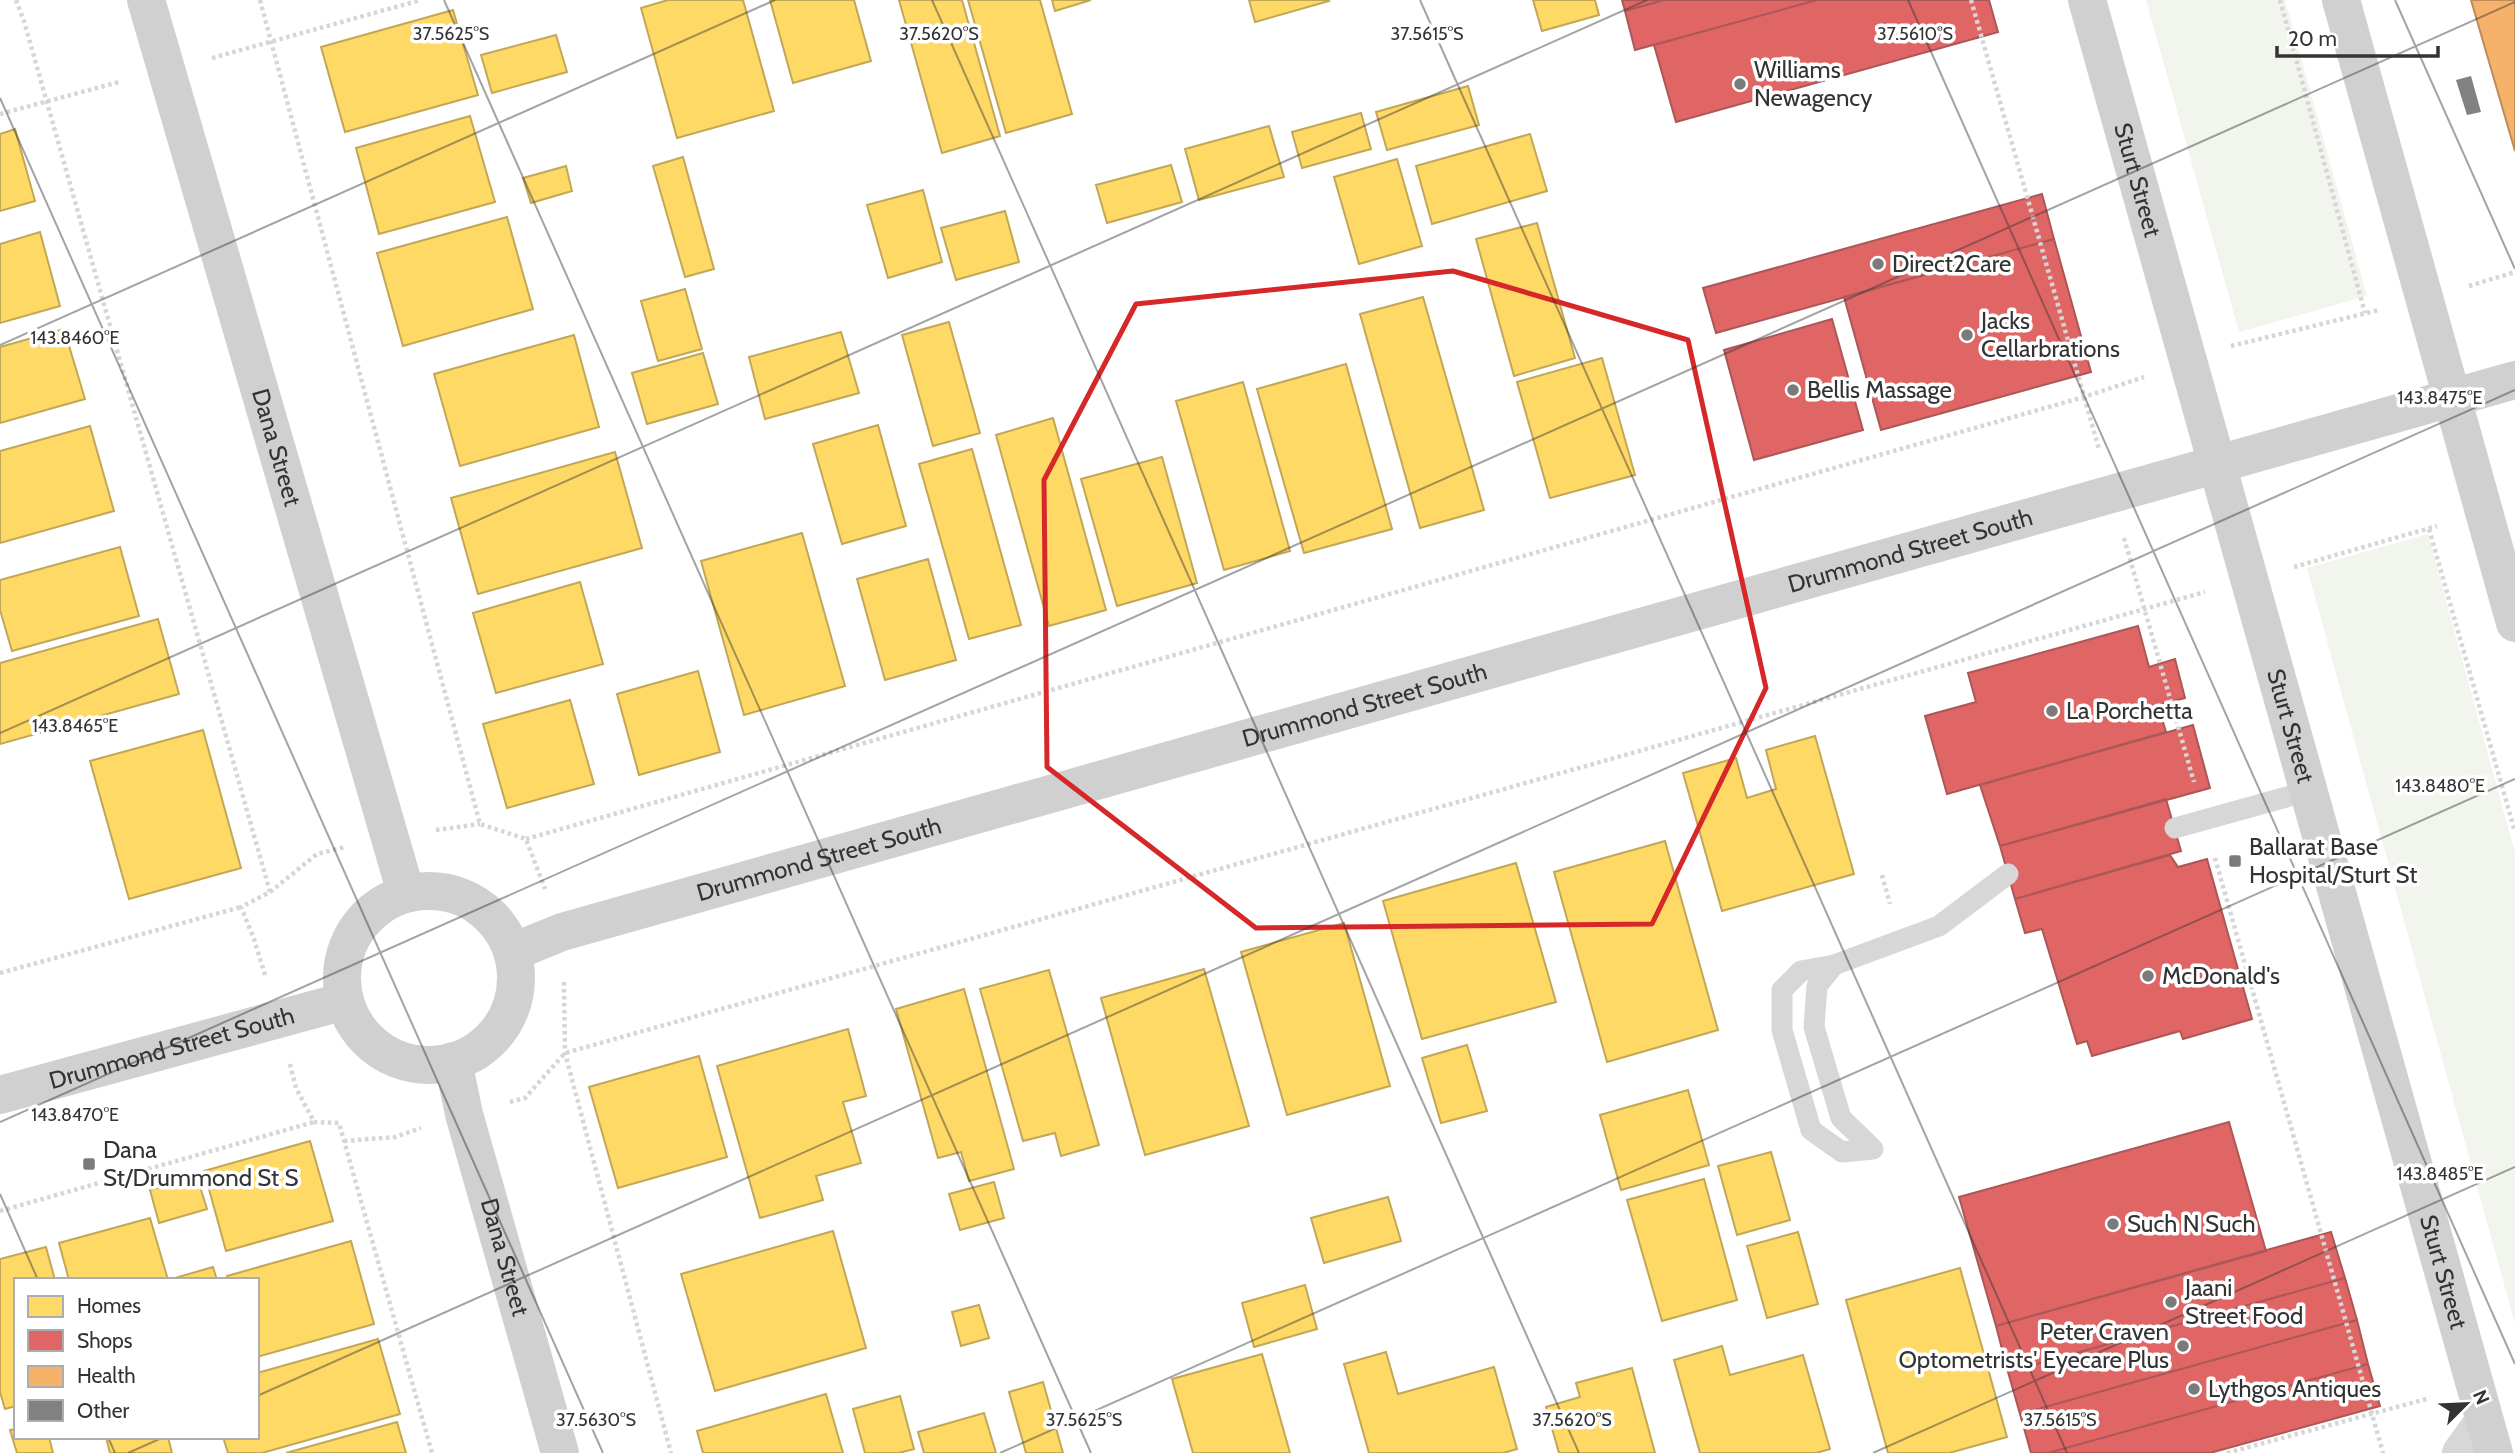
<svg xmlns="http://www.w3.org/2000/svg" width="2515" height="1453" viewBox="0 0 2515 1453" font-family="Cabin,sans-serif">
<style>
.green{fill:#f1f5ed}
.homes{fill:#ffd966;stroke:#c2a757;stroke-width:2}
.shops{fill:#e06666;stroke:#ac5757;stroke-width:2}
.health{fill:#f6b26b;stroke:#bc8c5a;stroke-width:2}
.building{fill:#818181}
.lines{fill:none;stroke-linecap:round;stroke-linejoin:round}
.path{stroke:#d6d6d6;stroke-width:4.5;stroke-dasharray:3.5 3.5;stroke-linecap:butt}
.lane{stroke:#d7d7d7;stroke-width:21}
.street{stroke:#d7d7d7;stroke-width:38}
.secondary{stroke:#d0d0d0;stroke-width:38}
.marked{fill:none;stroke:#d62828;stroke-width:5;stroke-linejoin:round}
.ticks{fill:none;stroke:#333;stroke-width:2;stroke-opacity:0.45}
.poi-dot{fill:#7a7a7a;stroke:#fff;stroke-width:2.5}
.labels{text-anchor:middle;stroke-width:7;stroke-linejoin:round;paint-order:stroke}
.poi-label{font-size:24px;fill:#333;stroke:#fff;text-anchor:start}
.street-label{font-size:24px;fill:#333;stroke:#fff}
.ticks-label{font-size:18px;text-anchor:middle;fill:#333;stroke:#fff;stroke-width:7;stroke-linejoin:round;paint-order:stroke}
</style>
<rect width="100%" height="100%" fill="#fff"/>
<path class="green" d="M2146 0H2285L2367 296 2239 332Z
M2428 534 2515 853V1324L2307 568Z"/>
<path class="homes" d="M668 0H743L774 111 677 138 641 8Z
M770 0H854L871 61 793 83Z
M899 0H962L1000 136 942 153Z
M968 0H1040L1072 114 1006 133Z
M1052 0H1091L1055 11Z
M1249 0H1328L1329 1 1255 22Z
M1533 0H1595L1599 15 1542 31Z
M453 10 478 95 345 132 321 47Z
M556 35 567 72 492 93 481 55Z
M1468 86 1479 125 1387 150 1376 112Z
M1361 113 1371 149 1302 168 1292 132Z
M470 116 495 202 379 234 356 148Z
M1269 126 1284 177 1199 200 1185 149Z
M15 129 35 201 0 211V134Z
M1530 134 1547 191 1432 224 1416 166Z
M683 157 714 269 685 277 653 166Z
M1397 159 1422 246 1359 264 1334 177Z
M1171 165 1182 202 1107 223 1096 185Z
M566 166 572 191 531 203 523 178Z
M923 190 942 262 888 278 867 205Z
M1005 211 1019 262 956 280 941 228Z
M507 217 533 309 403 346 377 253Z
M1537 223 1575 358 1514 376 1476 239Z
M40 232 60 306 0 323V244Z
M685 289 702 349 658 361 641 301Z
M1423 297 1484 510 1420 528 1360 314Z
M949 322 980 433 933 446 902 335Z
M64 329 85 399 0 423V347Z
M841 332 859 393 765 419 749 357Z
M574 335 599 427 460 466 434 374Z
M703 353 718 404 647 424 632 373Z
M1602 358 1635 475 1550 498 1517 382Z
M1346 364 1392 529 1304 553 1257 389Z
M1243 382 1290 551 1224 570 1176 401Z
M1053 418 1106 610 1049 626 996 435Z
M878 425 906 526 842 544 813 444Z
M90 426 114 511 0 543V451Z
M972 449 1021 625 969 639 919 464Z
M615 452 642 548 478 594 451 498Z
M1162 457 1197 583 1117 606 1081 479Z
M802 533 845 686 744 715 701 561Z
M120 547 139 616 12 651 0 610V580Z
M928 559 956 660 885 680 857 579Z
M580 582 603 664 496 693 473 613Z
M158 619 179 694 0 744V663Z
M698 671 720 752 639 775 617 694Z
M570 700 594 784 507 808 483 724Z
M203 730 241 868 129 899 90 761Z
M1815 736 1854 874 1722 911 1683 773 1736 758 1747 798 1776 789 1766 750Z
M1665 841 1718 1030 1607 1062 1554 872Z
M1516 863 1556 1002 1422 1039 1383 901Z
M1344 923 1390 1086 1287 1115 1241 952Z
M1204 969 1249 1126 1145 1155 1101 998Z
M1049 970 1099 1145 1061 1156 1055 1133 1023 1141 980 989Z
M964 989 1014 1169 969 1181 961 1152 938 1158 896 1009Z
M848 1029 866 1096 843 1102 861 1163 816 1176 823 1200 760 1218 717 1066Z
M1467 1045 1487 1111 1441 1123 1422 1058Z
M699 1056 727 1157 618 1188 589 1087Z
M1688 1090 1709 1165 1621 1190 1600 1115Z
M310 1141 333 1221 226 1251 204 1171Z
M1771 1152 1790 1220 1737 1235 1718 1166Z
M197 1177 207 1209 159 1223 150 1190Z
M1704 1179 1737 1300 1662 1321 1627 1200Z
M994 1182 1004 1218 960 1230 949 1194Z
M1388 1197 1401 1241 1324 1263 1311 1218Z
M150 1218 168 1280H69L59 1243Z
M833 1231 866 1348 715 1391 681 1274Z
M1798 1232 1818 1304 1767 1318 1747 1246Z
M351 1241 374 1324 257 1357V1280H228L227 1276Z
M46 1247 55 1280H16V1406L5 1409 0 1392V1259Z
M213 1267 217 1280H175V1278Z
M1960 1268 2007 1437 1949 1453H1888L1846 1300Z
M1305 1285 1317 1329 1254 1347 1242 1303Z
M979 1305 989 1338 961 1346 952 1312Z
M378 1339 400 1414 262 1453H228L223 1437H257V1373Z
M1722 1346 1730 1375 1803 1355 1830 1449 1816 1453H1700L1674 1360Z
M1386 1352 1398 1394 1494 1367 1517 1449 1503 1453H1369L1344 1364Z
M1262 1354 1290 1453H1193L1172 1379Z
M1632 1368 1655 1453H1559L1546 1407 1580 1397 1576 1383Z
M1043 1382 1063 1453H1026L1009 1392Z
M826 1394 843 1453H703L697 1431Z
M900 1396 914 1449 899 1453H865L853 1409Z
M984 1413 996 1453H924L918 1432Z
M397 1422 406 1453H286Z
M16 1429V1437H49L53 1453H17L10 1430Z
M106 1437H168L172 1453H110Z"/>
<path class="shops" d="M1622 0H1664L1625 11Z
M1664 0H1817L1635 50 1625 11Z
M1817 0H1989L1998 32 1676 122 1654 45Z
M2042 194 2054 239 1716 333 1703 288Z
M2054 239 2091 372 1881 430 1844 297Z
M1832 319 1863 430 1754 460 1724 350Z
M2138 626 2149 667 2175 659 2185 698 2158 705 2166 732 1947 794 1925 716 1976 702 1968 673Z
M2193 725 2210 788 2000 846 1980 785Z
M2166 799 2181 851 2015 899 2000 846Z
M2170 855 2178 867 2207 859 2252 1019 2183 1039 2180 1031 2092 1056 2087 1041 2077 1044 2042 929 2025 933 2015 899Z
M2229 1122 2266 1251 1996 1326 1959 1197Z
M2331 1232 2345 1278 2008 1372 1996 1326Z
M2345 1278 2357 1320 2020 1414 2008 1372Z
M2357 1320 2368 1364 2048 1453H2031L2020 1414Z
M2368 1364 2380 1406 2210 1453H2048Z"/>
<path class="health" d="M2471 0H2515V151Z"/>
<path class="building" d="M2471 76 2481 112 2467 115 2456 80Z"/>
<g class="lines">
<path class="path" d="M16 0 24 21 270 892 241 907 254 939 265 975
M260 0 480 824 526 839 545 889
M1971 0 2099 449
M2280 0 2365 313
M212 58 421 0
M0 114 119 82
M2469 286 2515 272
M2231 346 2379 310
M2429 529 2515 832
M2124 538 2194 782
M2294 567 2437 526
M436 830 480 824
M526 839 2084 397 2144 377
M2215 858 2383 1453
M1882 875 1890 904
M270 892 317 854 345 847
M0 973 241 907
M564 982 565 1053 671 1453
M290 1064 296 1088 314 1122 339 1123 432 1453
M510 1102 525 1098 565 1053 2205 592
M344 1141 395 1137 421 1128
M0 1211 314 1122
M2227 1453 2430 1398"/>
<path class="lane" d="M2175 828 2308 791
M1834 965 1801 971 1782 990V1030L1811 1130 1842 1152 1873 1149
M1873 1149 1841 1118 1814 1027 1817 986 1834 965 1939 926 2008 874"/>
<path class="street" d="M2461 1453 2484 1421"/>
<g class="secondary">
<path id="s1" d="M146 0 406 893"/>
<path id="s2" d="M2087 0 2494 1453"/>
<path d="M2341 0 2515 623"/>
<circle cx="429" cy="978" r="87"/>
<path id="s3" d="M513 952 562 932 2515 380"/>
<path id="s4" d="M453 1061 464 1114 560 1453"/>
<path id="s5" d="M0 1095 345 1001"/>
</g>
</g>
<path class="marked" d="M1453 271 1688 340 1766 688 1652 924 1256 928 1047 767 1044 480 1136 304Z"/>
<path class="ticks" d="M444 0 1091 1453M932 0 1579 1453M1420 0 2067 1453M1908 0 2515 1364M2395 0 2515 269M0 98 603 1453M0 345 775 0M0 733 1647 0M0 1122 2515 2M0 1194 38 1280M257 1396 2515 390M108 1437 115 1453M128 1453 164 1437M1000 1453 2515 779M1873 1453 2515 1167"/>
<g class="poi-dot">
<circle cx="1740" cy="84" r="7"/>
<circle cx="1878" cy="264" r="7"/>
<circle cx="1967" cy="335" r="7"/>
<circle cx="1793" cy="390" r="7"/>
<circle cx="2052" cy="711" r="7"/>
<rect x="2228" y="854" width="14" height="14" rx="3.5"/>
<circle cx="2148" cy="976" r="7"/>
<rect x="82" y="1157" width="14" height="14" rx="3.5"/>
<circle cx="2113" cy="1224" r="7"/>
<circle cx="2171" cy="1302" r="7"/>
<circle cx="2183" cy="1346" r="7"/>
<circle cx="2194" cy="1389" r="7"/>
</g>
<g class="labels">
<g class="poi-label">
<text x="1754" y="78">Williams<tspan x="1754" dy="28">Newagency</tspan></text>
<text x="1892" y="272">Direct2Care</text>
<text x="1981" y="329">Jacks<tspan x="1981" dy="28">Cellarbrations</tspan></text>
<text x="1807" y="398">Bellis Massage</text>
<text x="2066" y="719">La Porchetta</text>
<text x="2249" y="855">Ballarat Base<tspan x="2249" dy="28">Hospital/Sturt St</tspan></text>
<text x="2162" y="984">McDonald's</text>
<text x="103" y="1158">Dana<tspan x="103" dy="28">St/Drummond St S</tspan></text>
<text x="2127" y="1232">Such N Such</text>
<text x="2185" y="1296">Jaani<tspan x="2185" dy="28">Street Food</tspan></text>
<text x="2169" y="1340" text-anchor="end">Peter Craven<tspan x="2169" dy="28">Optometrists' Eyecare Plus</tspan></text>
<text x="2208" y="1397">Lythgos Antiques</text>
</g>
<g class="street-label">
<text dy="8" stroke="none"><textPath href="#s2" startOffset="187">Sturt Street</textPath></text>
<text dy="8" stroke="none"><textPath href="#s1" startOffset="466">Dana Street</textPath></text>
<text dy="8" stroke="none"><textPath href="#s3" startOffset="1454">Drummond Street South</textPath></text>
<text dy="8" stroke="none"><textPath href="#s3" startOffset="887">Drummond Street South</textPath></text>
<text dy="8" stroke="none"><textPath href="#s2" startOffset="754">Sturt Street</textPath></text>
<text dy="8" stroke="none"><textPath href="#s3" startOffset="320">Drummond Street South</textPath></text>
<text dy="8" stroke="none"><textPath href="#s5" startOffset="178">Drummond Street South</textPath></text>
<text dy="8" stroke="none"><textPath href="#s4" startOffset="203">Dana Street</textPath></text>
<text dy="8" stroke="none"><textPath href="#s2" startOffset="1321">Sturt Street</textPath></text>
</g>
</g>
<g class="ticks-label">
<text x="1427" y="40">37.5615°S</text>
<text x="451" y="40">37.5625°S</text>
<text x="939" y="40">37.5620°S</text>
<text x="1915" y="40">37.5610°S</text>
<text x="75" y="344">143.8460°E</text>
<text x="2440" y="404">143.8475°E</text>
<text x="75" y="732">143.8465°E</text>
<text x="2440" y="792">143.8480°E</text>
<text x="75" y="1121">143.8470°E</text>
<text x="2440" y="1180">143.8485°E</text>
<text x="596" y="1426">37.5630°S</text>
<text x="1084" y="1426">37.5625°S</text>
<text x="1572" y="1426">37.5620°S</text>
<text x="2060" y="1426">37.5615°S</text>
</g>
<rect x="14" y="1278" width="245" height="161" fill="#ffffff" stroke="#adadad" stroke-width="2"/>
<rect x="28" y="1296" width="35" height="21" fill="#ffd966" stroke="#adadad" stroke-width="2"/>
<text x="77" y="1313" font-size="21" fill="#333333">Homes</text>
<rect x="28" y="1330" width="35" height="21" fill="#e06666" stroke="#adadad" stroke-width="2"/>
<text x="77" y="1348" font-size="21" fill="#333333">Shops</text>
<rect x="28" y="1366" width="35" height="21" fill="#f6b26b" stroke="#adadad" stroke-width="2"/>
<text x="77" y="1383" font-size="21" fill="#333333">Health</text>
<rect x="28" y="1400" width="35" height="21" fill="#818181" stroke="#adadad" stroke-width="2"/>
<text x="77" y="1418" font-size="21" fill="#333333">Other</text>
<g transform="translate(2466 1404) rotate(66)" stroke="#ffffff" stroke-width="5" paint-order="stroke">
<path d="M0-5L12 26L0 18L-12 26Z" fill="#333333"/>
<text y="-10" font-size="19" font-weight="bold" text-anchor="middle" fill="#333333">N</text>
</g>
<path d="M2277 46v10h161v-10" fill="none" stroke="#333333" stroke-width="3.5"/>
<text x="2288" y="46" font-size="21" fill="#333333" stroke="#ffffff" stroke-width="5" paint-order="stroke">20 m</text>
</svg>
